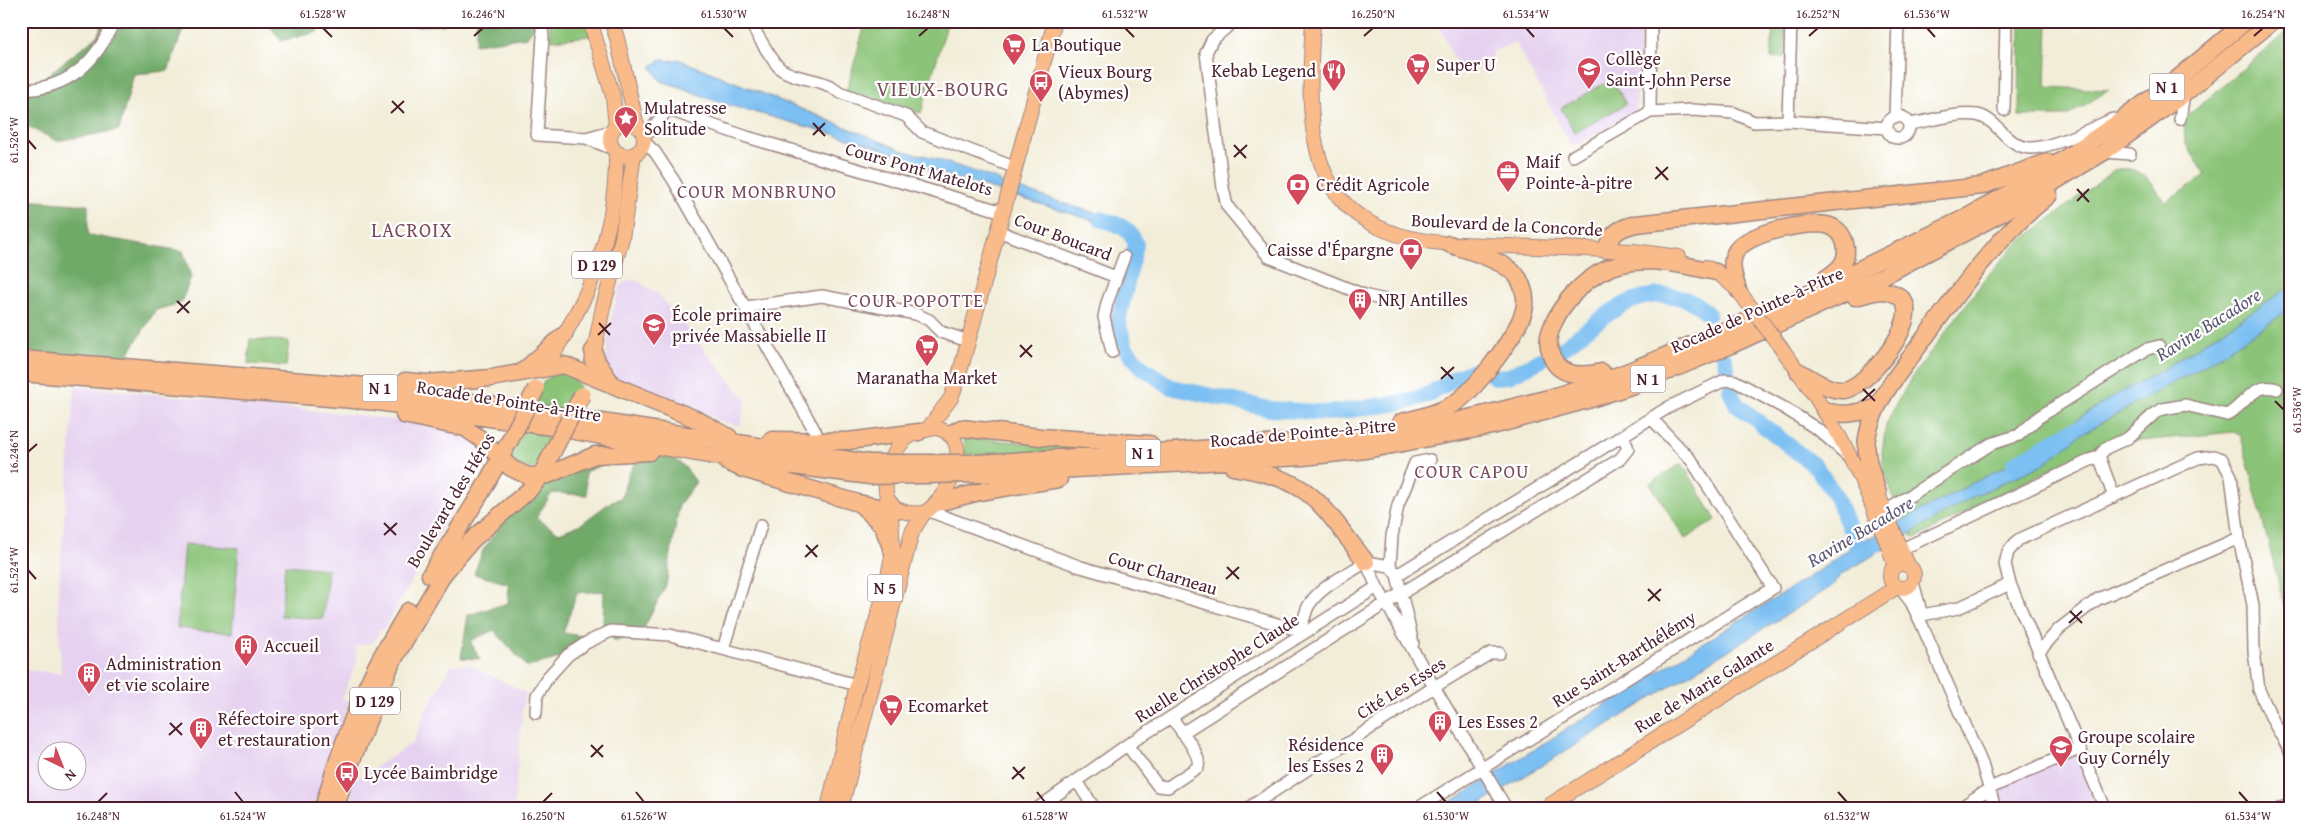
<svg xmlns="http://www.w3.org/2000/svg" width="2311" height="829" viewBox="0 0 2311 829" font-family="'Gentium Book Plus',serif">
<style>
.built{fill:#e6d2f0;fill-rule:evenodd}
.green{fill:#8bc478;stroke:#6a7252}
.forest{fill:#70aa68;stroke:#5d644a}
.water{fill:#7bbff2;stroke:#626f8e}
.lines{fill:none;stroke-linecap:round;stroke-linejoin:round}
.river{stroke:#7bbff2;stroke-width:16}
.minor-casing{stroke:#9e8682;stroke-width:14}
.major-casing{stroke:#9e8682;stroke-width:16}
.highway-casing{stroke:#9e8682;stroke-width:19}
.minor{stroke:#fff;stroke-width:11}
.major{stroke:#fabb8b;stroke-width:14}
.highway{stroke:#fabb8b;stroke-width:16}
.major-bridge-casing{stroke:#9e8682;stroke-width:16;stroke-linecap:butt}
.highway-bridge-casing{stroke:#9e8682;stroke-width:19;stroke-linecap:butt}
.major-bridge{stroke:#fabb8b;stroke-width:14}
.highway-bridge{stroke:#fabb8b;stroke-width:16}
.ticks{fill:none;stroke:#4a1f2b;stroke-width:2}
.labels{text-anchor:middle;stroke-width:4.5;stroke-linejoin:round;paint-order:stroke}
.shield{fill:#fff;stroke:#80626b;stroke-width:1}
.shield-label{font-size:16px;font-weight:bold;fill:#4a1f2b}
.poi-label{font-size:18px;fill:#4a1f2b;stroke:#fff;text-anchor:start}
.street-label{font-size:18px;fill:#4a1f2b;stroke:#fff}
.neighbourhood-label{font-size:19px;letter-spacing:1px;fill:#794b5c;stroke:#fff}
.water-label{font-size:19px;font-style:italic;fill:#5b5771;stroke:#fff}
.quarter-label{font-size:20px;letter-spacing:1px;fill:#794b5c;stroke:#fff}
.neatline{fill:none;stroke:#4a1f2b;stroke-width:2}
.ticks-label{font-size:12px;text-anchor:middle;fill:#4a1f2b}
</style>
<rect width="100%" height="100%" fill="#fff"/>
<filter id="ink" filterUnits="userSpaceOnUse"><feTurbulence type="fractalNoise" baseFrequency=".02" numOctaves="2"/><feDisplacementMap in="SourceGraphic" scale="10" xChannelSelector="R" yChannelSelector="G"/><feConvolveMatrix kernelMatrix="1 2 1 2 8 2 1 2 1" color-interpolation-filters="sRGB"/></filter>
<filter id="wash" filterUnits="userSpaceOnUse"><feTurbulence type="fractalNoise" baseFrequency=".0096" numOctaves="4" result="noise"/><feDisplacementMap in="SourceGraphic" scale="20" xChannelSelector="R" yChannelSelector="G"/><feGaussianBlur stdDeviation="1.12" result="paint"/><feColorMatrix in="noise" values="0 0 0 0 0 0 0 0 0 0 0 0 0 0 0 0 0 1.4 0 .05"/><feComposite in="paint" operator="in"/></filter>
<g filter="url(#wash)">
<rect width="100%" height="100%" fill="#f2edd8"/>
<path class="built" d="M1438 21H1642L1636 112 1572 147 1515 42 1492 52 1489 69 1461 66 1452 56Z
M627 280 638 281 659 295 746 400 740 426 723 422 616 378 606 363 609 328 620 286Z
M75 386 367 416 456 430 480 447 482 452 479 464 384 629 380 630 374 642 355 646 357 661 342 699 350 701 327 764 317 808H21V670L61 673 58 596ZM48 752H78V782H48Z
M451 665H470L526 693 522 711 514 808 352 801 350 783 413 743 424 715Z
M2079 749 2105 808H1995L1990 788Z"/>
<path class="green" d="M548 21H586L591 36 552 40Z
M866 21H948L921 113 846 92Z
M1773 21H1785V57L1771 58Z
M2020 21H2048L2046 87 2109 90 2067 116H2019Z
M2290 29V628L2245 452 2241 436 2234 432 2098 445 1918 537H1912L1898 511 1884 470 1882 452 1886 425 1895 406 1912 377 1988 275 2017 244 2114 170C2141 163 2152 183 2165 202L2206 175 2185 143 2184 119Z
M1612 79 1626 104 1575 133 1561 108Z
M250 339 289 341 286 366 248 364Z
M558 371 571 375 579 386 577 394 567 412 533 407 544 381Z
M522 427 556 433 537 467 530 469 510 462V447Z
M964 437 1037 444H1098L1095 450 965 455Z
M1682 463 1716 520 1685 539 1650 483Z
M184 544 239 548 232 633 177 628Z
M285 565 328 569 323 619 281 616Z"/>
<path class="forest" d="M104 21H186L168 71 134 74 119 130 57 141 27 126 21 137V92L29 90 97 36Z
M267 21H318L317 32 281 41Z
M353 21H448L444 25 351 29Z
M477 21H536V24L527 37 475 44Z
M21 184 25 200 88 205V235L183 251 191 277 181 303 156 310 127 356 21 352Z
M623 456 585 472 587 495 552 493 536 518 559 533 581 524 612 501 621 498 629 473 640 456C673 457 677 454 696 482L679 505 666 585 641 634 615 641 603 628 604 591 577 593 563 633 587 637 585 651 527 667 494 630 470 641 480 659 461 658 468 615 508 603 509 584 474 574 483 550 508 514 555 477 589 459Z"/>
<path class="water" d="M661 59 668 61 678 59 907 152 927 156 999 180 1001 183 1116 220 1122 226 1114 227 930 170 910 159 862 142 718 102 680 87 661 81 651 67Z
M2290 287V309L2208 363 2085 432 2042 465 1978 494 1909 534 1842 574 1831 587 1473 808H1441L1820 570 1850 548 2055 440 2057 433 2114 396 2159 372Z"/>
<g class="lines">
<path class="river" d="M1101 219C1118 224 1129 227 1136 244L1118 322 1126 349 1143 368 1171 387 1270 409 1329 413 1405 402 1430 394 1458 376 1475 371
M1561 350C1595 324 1631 286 1678 297 1690 300 1699 304 1708 314
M1724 358 1727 368
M1494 377 1509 376 1541 360
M1730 390 1736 404 1816 467 1835 495 1860 552
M2014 464 2075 429"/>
</g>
</g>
<g filter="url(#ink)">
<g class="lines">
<g class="minor-casing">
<path id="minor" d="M541 21 543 36 537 135 586 138 612 131
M750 21C754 30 775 66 782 70 800 81 823 78 839 92L906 116 922 132 1016 168
M1234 21 1212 40 1206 53 1223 188 1227 206 1269 257 1367 296 1395 302
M21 90C68 89 96 63 114 21
M2004 110 2006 21
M1650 112 1651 21
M1887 127a11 11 0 1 1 22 0a11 11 0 1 1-22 0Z
M1895 117 1898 21
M2180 119 2184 94
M1788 121 1791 21
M1909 124C1930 121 1956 112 1977 115 1998 119 2006 146 2029 148 2050 149 2093 128 2113 119
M586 138 613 149
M643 139 665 113 669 110 747 137 1003 212
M643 141 655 152 674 181 816 433
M2104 152 2130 154
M1573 156 1650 112 1692 110 1734 113 1754 122 1788 121 1887 128
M998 231 1116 277
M746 307 822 296 916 314 929 320 941 332 968 341
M1112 352 1104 317 1107 303 1124 257
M2114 497 2099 456 2106 448 2128 438 2155 413 2163 409 2185 405 2227 415C2244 406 2254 381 2277 389
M929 511 1081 567 1291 628C1310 623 1301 614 1311 602 1323 585 1348 574 1366 562
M1886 511 1991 444 2019 435 2039 417 2147 349 2159 346
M1902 549 2099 456
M1366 562 1377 587 1434 687 1506 808
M1366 562 1390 566
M1397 575 1669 407 1725 380 1735 381 1786 409 1820 431 1848 456
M1913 582 1922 616
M1900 588 1911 602 1922 625 1982 764 1995 808
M1922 615 1958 608 2010 584
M1413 643 1397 575 1390 566 1392 536 1398 505 1415 463 1430 460
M723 649 761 525
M2038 653 2059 629 2098 599 2239 538
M536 713 537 695 548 677 568 655 586 643 611 631 670 635 857 685
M1182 733 1402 593 1620 459 1628 449 1624 437
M1127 745 1158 786 1168 787 1198 767C1202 754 1179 728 1171 717
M1077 781 1094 808
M1038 808 1127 745 1377 587
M1248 808 1434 687 1491 653H1499
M1418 808 1773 588 1692 461 1651 418
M1960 808 1990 788 2079 749
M2105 808 2010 584 2005 564 2008 552 2018 540 2198 458 2214 456 2222 459 2231 476 2239 538 2253 605 2254 651 2259 690 2272 719 2290 751
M2281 808 2290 805"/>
</g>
<g class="major-casing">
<path id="major" d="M590 21 613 96 616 126
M611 21 617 38 637 126
M1313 21C1306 132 1304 230 1442 243
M610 139a17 17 0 1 1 34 0a17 17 0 1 1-34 0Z
M1461 244 1633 251 1679 257
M1706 267 1719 274 1738 290
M1776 341C1819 397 1855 456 1879 523 1884 537 1892 551 1894 566
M592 361 603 307 622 238 634 154
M546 369C560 341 577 315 589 287 607 245 617 197 616 152
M936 428C979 437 948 500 924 513 914 514 898 513 891 504 885 497 885 486 887 478 892 448 905 431 936 428Z
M927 430 951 398 958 379 1055 21
M1874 485 1908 565
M1890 576a12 12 0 1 1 24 0a12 12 0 1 1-24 0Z
M828 808 857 685 884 595 893 552 891 515 894 507
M841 808 912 532 924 513
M1545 808 1897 587"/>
</g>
<g class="highway-casing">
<path id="highway" d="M1606 250C1611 233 1619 228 1636 224L1982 186 2047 162
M1738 290C1735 279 1729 265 1735 253 1744 233 1811 219 1830 226 1846 232 1851 254 1840 267 1836 272 1830 275 1825 279
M593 351 598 363 612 384
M21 359 367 386 869 463
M1798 371C1811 378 1828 391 1844 390 1866 388 1922 320 1902 299 1896 293 1888 291 1881 291 1872 292 1863 295 1855 297
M1602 372C1581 377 1555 377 1550 351 1548 345 1548 339 1550 332 1560 302 1590 271 1622 264 1653 257 1685 265 1716 272
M21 373 378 402 552 427 709 455 870 476
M521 373 564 335
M405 381 427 383 491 378 564 365 698 420 729 437
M1824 410C1841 417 1857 413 1875 408
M404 415 465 428 481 439 511 468 528 476 548 475 595 455 649 452
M1401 422C1419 418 1439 413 1455 403 1476 389 1522 330 1525 305 1526 296 1523 287 1519 279 1508 261 1469 251 1449 244
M950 434 961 428 1041 437 1150 444
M772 440 848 441 919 432
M727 462 743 469 858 503 884 508 890 504
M978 463 1174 451 1372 436 1439 425 1494 412 1549 398 1606 380 1639 367 1796 300 1967 217 2033 180 2119 122 2177 79 2246 21
M1233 467C1314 479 1320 504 1366 562
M979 474 1303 457 1366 450 1492 426 1591 399 1637 384 1731 345 1881 277 2000 214 2104 152 2184 94 2273 21
M1878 493C1873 477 1864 455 1867 438 1873 402 1898 375 1918 347 1958 292 1996 238 2049 195
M937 503 979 492 1059 479
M860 504 882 525 893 552
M430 575 481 493 509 442
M323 808C337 761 352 715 374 671 384 650 397 631 408 611
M336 808 343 782 391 664 444 573 472 540 529 490 540 477 550 457"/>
</g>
<use href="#minor" class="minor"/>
<use href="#major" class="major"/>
<use href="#highway" class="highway"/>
<g class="major-bridge-casing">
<path id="major-bridge" d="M1738 290 1776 341"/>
</g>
<g class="highway-bridge-casing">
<path id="highway-bridge" d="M509 442 536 389
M550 457 582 395
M869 463H978
M870 476 979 474"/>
</g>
<use href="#major-bridge" class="major-bridge"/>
<use href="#highway-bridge" class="highway-bridge"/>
</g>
</g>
<path class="ticks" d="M323 28 332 37M724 28 733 37M1125 28 1134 37M1526 28 1534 37M1927 28 1935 37M474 36 483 28M919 36 928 28M1364 36 1373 28M1809 36 1818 28M2254 36 2263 28M392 101 404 113M391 113 404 101M813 123 825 136M813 135 825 123M28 140 36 149M1234 145 1246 158M1234 157 1247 145M1656 167 1668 180M1655 179 1668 167M2077 189 2089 202M2077 201 2089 189M177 301 189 313M177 313 190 301M599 323 610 335M598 335 611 323M1020 345 1032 357M1020 357 1032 345M1441 367 1453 379M1441 379 1454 367M1863 389 1875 401M1862 401 1875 389M2275 401 2284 410M28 452 37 444M384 523 396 535M384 535 397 523M806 545 817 557M805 557 818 545M1227 567 1239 579M28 570 36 579M1226 579 1239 567M1648 589 1660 601M1648 601 1661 589M2070 611 2082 623M2069 623 2082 611M170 723 182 735M169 735 182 723M591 745 603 757M591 757 603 745M1013 767 1024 779M1012 779 1025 767M235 792 243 802M636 792 644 802M1037 792 1045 802M1437 792 1446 802M1838 792 1847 802M2239 792 2248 802M98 802 107 793M543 802 552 793"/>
<defs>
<g id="supermarket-pin" transform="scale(1.25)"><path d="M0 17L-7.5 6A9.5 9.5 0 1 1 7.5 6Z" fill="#d1495b" stroke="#fff"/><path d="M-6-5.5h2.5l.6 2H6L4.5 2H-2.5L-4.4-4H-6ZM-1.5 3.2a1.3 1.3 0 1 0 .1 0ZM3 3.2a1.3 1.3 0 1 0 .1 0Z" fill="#fff"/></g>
<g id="school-pin" transform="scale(1.25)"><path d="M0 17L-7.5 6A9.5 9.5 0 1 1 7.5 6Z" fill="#d1495b" stroke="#fff"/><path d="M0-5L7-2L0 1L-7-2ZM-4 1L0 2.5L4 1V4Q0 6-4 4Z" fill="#fff"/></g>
<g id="restaurant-pin" transform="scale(1.25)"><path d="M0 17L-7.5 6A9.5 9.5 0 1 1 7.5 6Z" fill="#d1495b" stroke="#fff"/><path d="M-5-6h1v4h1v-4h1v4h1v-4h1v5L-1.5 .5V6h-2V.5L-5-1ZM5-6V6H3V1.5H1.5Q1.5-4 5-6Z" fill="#fff"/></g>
<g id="bus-pin" transform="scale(1.25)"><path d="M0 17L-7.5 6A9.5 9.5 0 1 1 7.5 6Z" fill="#d1495b" stroke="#fff"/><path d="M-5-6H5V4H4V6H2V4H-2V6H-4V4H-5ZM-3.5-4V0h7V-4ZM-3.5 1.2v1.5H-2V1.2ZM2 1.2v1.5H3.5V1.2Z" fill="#fff"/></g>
<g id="sight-pin" transform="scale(1.25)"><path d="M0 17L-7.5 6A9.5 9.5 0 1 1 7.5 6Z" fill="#d1495b" stroke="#fff"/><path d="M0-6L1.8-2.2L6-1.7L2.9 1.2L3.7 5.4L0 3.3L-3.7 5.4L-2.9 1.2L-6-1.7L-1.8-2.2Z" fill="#fff"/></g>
<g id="office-pin" transform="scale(1.25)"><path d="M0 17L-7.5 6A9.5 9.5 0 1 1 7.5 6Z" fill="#d1495b" stroke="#fff"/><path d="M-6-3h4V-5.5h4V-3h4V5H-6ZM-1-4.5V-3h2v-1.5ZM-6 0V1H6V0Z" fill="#fff"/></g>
<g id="bank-pin" transform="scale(1.25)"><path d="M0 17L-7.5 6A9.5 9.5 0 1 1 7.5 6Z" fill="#d1495b" stroke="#fff"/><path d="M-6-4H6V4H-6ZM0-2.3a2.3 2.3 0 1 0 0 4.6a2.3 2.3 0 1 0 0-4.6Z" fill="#fff"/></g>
<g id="building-pin" transform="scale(1.25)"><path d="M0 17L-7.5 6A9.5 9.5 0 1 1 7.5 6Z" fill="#d1495b" stroke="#fff"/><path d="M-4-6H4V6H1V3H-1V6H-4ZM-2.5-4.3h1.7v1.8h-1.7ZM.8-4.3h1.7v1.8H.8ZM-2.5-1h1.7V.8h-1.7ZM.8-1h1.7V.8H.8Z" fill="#fff"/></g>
</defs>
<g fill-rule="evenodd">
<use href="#supermarket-pin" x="1014" y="45"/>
<use href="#supermarket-pin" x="1418" y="65"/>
<use href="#school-pin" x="1589" y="69"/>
<use href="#restaurant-pin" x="1334" y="71"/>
<use href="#bus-pin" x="1041" y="82"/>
<use href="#sight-pin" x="626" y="118"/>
<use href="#office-pin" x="1508" y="172"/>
<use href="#bank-pin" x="1298" y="185"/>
<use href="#bank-pin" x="1411" y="250"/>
<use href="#building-pin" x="1360" y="300"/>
<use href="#school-pin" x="654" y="325"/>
<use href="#supermarket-pin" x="927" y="346"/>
<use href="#building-pin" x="246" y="646"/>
<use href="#building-pin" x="89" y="674"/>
<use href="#supermarket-pin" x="891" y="706"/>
<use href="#building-pin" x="1440" y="722"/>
<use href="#building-pin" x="201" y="729"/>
<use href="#school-pin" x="2061" y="747"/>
<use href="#building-pin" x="1382" y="755"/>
<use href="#bus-pin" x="347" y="773"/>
</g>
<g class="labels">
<g class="shield">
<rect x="2149.5" y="73.5" width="35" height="27" rx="4"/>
<rect x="572" y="251.5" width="50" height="27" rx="4"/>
<rect x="1630.5" y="365.5" width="35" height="27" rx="4"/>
<rect x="362.5" y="374.5" width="35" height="27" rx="4"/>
<rect x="1125.5" y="439.5" width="35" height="27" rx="4"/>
<rect x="867.5" y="574.5" width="35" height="27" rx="4"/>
<rect x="350" y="687.5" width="50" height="27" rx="4"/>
</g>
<g class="shield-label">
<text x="2167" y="93">N 1</text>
<text x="597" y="271">D 129</text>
<text x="1648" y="385">N 1</text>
<text x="380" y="394">N 1</text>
<text x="1143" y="459">N 1</text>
<text x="885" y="594">N 5</text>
<text x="375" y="707">D 129</text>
</g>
<g class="poi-label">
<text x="1032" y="51">La Boutique</text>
<text x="1606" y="65">Collège<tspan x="1606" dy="21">Saint-John Perse</tspan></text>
<text x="1436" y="71">Super U</text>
<text x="1316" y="77" text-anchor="end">Kebab Legend</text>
<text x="1058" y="78">Vieux Bourg<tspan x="1058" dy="21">(Abymes)</tspan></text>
<text x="644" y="114">Mulatresse<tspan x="644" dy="21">Solitude</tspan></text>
<text x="1526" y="168">Maif<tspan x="1526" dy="21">Pointe-à-pitre</tspan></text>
<text x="1316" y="191">Crédit Agricole</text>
<text x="1394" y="256" text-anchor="end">Caisse d'Épargne</text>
<text x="1378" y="306">NRJ Antilles</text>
<text x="672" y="321">École primaire<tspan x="672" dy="21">privée Massabielle II</tspan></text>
<text x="927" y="384" text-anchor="middle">Maranatha Market</text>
<text x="264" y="652">Accueil</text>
<text x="106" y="670">Administration<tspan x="106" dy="21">et vie scolaire</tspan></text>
<text x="908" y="712">Ecomarket</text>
<text x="218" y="725">Réfectoire sport<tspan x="218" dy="21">et restauration</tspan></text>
<text x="1458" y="728">Les Esses 2</text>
<text x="2078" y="743">Groupe scolaire<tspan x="2078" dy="21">Guy Cornély</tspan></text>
<text x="1364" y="751" text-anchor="end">Résidence<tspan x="1364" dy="21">les Esses 2</tspan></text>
<text x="364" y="779">Lycée Baimbridge</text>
</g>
<g class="street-label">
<text transform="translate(919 169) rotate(16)" y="6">Cours Pont Matelots</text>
<text transform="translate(1507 225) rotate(3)" y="6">Boulevard de la Concorde</text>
<text transform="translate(1063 237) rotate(21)" y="6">Cour Boucard</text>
<text transform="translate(1757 310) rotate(-24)" y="6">Rocade de Pointe-à-Pitre</text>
<text transform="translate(509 401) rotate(9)" y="6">Rocade de Pointe-à-Pitre</text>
<text transform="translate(1303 433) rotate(-5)" y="6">Rocade de Pointe-à-Pitre</text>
<text transform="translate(451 500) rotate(-59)" y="6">Boulevard des Héros</text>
<text transform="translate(1163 573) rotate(17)" y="6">Cour Charneau</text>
<text transform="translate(1624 659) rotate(-32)" y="6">Rue Saint-Barthélémy</text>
<text transform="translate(1217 668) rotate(-32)" y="6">Ruelle Christophe Claude</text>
<text transform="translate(1704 686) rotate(-32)" y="6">Rue de Marie Galante</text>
<text transform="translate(1401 688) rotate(-32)" y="6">Cité Les Esses</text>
</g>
<g class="neighbourhood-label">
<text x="757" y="198">COUR MONBRUNO</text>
<text x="916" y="307">COUR POPOTTE</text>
<text x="1472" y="478">COUR CAPOU</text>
</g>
<g class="water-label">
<text transform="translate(2208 324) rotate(-32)" y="7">Ravine Bacadore</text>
<text transform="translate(1860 531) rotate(-31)" y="7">Ravine Bacadore</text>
</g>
<g class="quarter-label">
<text x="943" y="96">VIEUX-BOURG</text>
<text x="412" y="237">LACROIX</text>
</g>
</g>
<rect width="2311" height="829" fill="none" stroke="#fff" stroke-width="55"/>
<g transform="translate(62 766) rotate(137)"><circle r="24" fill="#ffffff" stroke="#b7a5aa"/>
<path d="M0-4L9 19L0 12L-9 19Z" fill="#d1495b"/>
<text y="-8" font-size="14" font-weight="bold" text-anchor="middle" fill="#4a1f2b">N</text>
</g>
<rect x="28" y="28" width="2256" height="774" class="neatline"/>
<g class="ticks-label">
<text x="323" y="18">61.528°W</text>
<text x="483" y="18">16.246°N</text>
<text x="724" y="18">61.530°W</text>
<text x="928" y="18">16.248°N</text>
<text x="1125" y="18">61.532°W</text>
<text x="1373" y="18">16.250°N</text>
<text x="1526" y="18">61.534°W</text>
<text x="1818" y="18">16.252°N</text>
<text x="1927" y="18">61.536°W</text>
<text x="2263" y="18">16.254°N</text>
<text transform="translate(14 140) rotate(-90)" y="4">61.526°W</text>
<text transform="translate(2297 410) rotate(-90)" y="4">61.536°W</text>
<text transform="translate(14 452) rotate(-90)" y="4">16.246°N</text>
<text transform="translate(14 570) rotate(-90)" y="4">61.524°W</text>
<text x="98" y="820">16.248°N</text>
<text x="243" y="820">61.524°W</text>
<text x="543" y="820">16.250°N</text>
<text x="644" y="820">61.526°W</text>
<text x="1045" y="820">61.528°W</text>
<text x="1446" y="820">61.530°W</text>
<text x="1847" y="820">61.532°W</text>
<text x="2248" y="820">61.534°W</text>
</g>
</svg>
